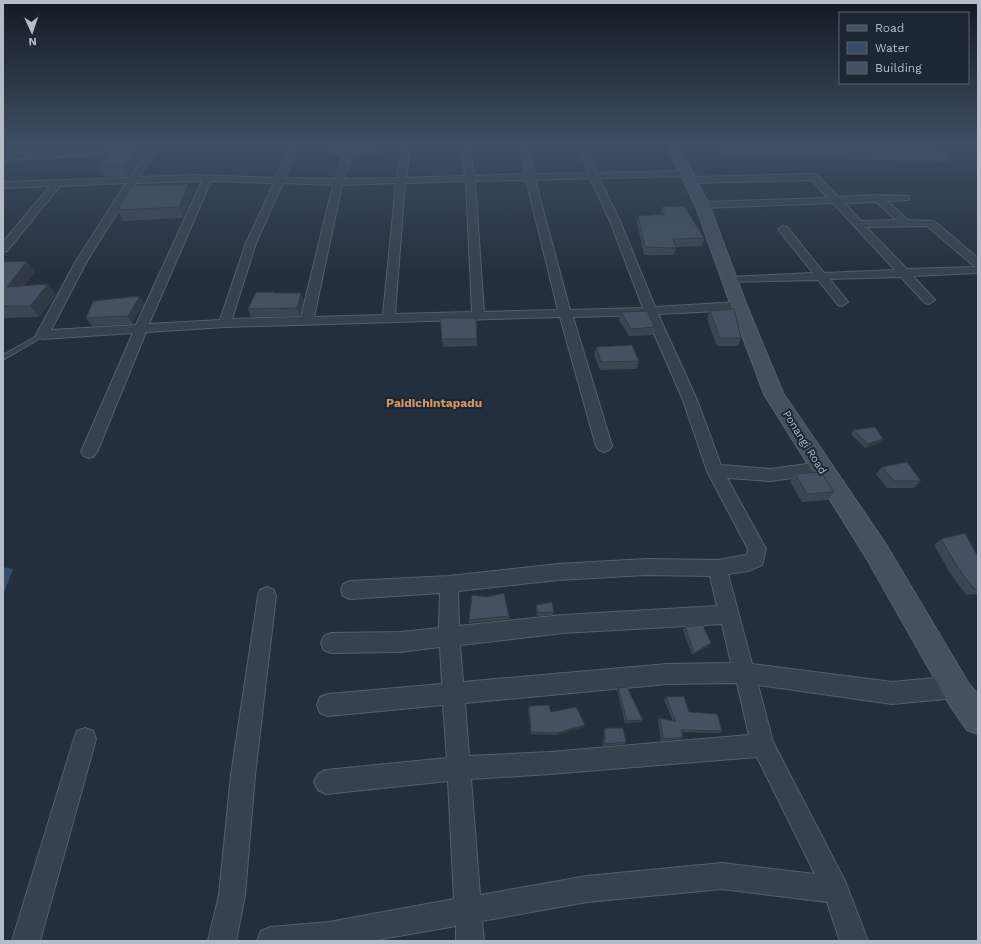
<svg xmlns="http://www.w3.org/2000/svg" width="981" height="944" viewBox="0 0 981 944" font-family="'Work Sans',sans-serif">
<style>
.water{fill:#394c67}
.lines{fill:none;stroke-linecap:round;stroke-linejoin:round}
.lane-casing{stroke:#565f6c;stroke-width:2}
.street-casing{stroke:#565f6c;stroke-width:2}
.secondary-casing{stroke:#565f6c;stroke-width:2}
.lane{fill:#38414e;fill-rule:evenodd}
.street{fill:#38414e;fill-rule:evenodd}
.secondary{fill:#465061;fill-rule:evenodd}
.wall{fill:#3b4654}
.shaded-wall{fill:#303945}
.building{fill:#455162;stroke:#303945}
.labels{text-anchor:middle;stroke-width:4;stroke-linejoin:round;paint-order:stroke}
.street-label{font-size:11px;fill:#b4bcc9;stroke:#1d2633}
.neighbourhood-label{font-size:12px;font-weight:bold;fill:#d59563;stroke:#1d2633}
</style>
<rect width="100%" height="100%" fill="#242f3e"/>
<path class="water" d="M714 143H936L951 162 720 155Z
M3 567 13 569 3 595Z"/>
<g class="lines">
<g class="lane-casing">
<path id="lane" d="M42 333 44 334V336L3 360V355Z"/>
</g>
<g class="street-casing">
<path id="street" d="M153 143H161L139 177 194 175 276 178 290 143H298L285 178 335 179 349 143H357L344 179 397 178 403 143H411L406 178 465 176 461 143H469L474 176 525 174 521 143 529 144 534 174 588 173 579 145 580 143 587 145 597 173 689 171V175L686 176 599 178 620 221 655 307 739 302 745 306 739 310 658 314 697 400 721 465 771 469 821 462 827 464 829 468 827 472 821 474 771 481 727 478 766 549 762 565 748 571 728 574 752 664 892 682 956 676 963 680 967 687 963 694 956 698 892 704 758 685 773 742 845 881 868 941H840L827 902 722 889 587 902 482 921 484 941H456V926L370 941H257L261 931 271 927 329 922 454 899 448 781 326 794 318 790 314 782 318 774 326 770 447 758 443 705 328 716 320 713 317 705 320 697 328 694 442 684 440 647 400 652 331 653 324 650 321 643 324 636 331 633 400 632 439 628 440 593 350 599 343 596 341 590 343 584 350 581 449 576 558 564 646 559 717 560 746 555 747 554 748 549 707 471 683 400 646 315 573 317 612 446 609 450 604 452 599 450 596 446 560 317 225 327 146 332 97 452 94 456 89 458 84 456 81 452 133 333 42 339 36 335 76 261 126 183 60 186 7 251 3 252V242L50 186 3 188V182L130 178ZM590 178 610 221 643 308 570 310 535 180ZM526 180 558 310 484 312 475 181ZM202 181 136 325 51 330 87 261 136 183ZM211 181 274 183 246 243 220 320 149 324ZM466 181 472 312 395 314 405 183ZM283 183 333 185 301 317 232 319 256 243ZM396 183 383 315 314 317 342 185ZM646 575 710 576 717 606 563 615 459 626 458 591 558 580ZM722 624 731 663 667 664 463 682 460 645 563 633ZM737 683 749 735 550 752 469 756 465 703 667 684ZM757 757 815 874 722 863 587 876 480 895 471 779 550 774Z
M131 148 134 149V153L3 160V154Z
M814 174 817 175 838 197 878 195 909 196V200L887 201 908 220 934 221 978 258V273L913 276 935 300 929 304 925 303 901 277 830 279 848 302 842 306 838 305 818 280 726 282 724 280 730 277 813 273 778 229 783 226 787 227 824 273 895 270 833 203 702 208 697 205 702 202 828 198 812 180 689 183 684 180 689 177ZM877 202 896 220 861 221 844 203ZM927 226 974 266 976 267 907 269 866 227Z
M267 587 274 590 276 596 255 775 245 895 236 941H208L219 895 231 775 258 596 260 590Z
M85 728 93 731 96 739 40 941H12L74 739 77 731Z"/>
</g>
<g class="secondary-casing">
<path id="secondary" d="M666 143H677L710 207 747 306 783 393 885 543 969 684 978 695V734L967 730 949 704 867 559 764 394 731 306 696 207Z"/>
</g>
<use href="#lane" class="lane"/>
<use href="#street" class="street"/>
<use href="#secondary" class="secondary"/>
</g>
<path class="wall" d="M108 143H151L149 147H140L143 155 129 177H104L98 167 113 148H110Z
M329 143H348L343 155H329L328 149Z
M382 143 381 148 382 155H354L353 148Z
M192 194 183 218 123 221 118 210Z
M662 207 704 238 702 246 676 247V248L674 255H644L637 223 638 216 660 215Z
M27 261 35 272 25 285 48 284 56 295 39 317 3 318V262Z
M274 292V293L304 300 300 316 251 317 248 309Z
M144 304 132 324 92 326 86 318Z
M710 311 741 338 738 346H717L707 319Z
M621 312 655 327 653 335 629 336 619 320Z
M440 318H476L477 346 443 347Z
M596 347 639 361 637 369 600 370 594 355Z
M853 430 883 439 879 443 865 448 851 434Z
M882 467 921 481 914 488H887L876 474Z
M795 474 834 492 828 500 802 502 790 482Z
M941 539 978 557V594L966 595 950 573 934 545Z
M536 605 554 612 553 615 537 616 536 608Z
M509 616V619L469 623V620Z
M685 627 711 643 709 646 692 655 683 630Z
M618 688 643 720 641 722 625 723 617 690Z
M666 697 689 712 722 731 719 733 682 732 683 737 681 739 661 741 658 720 660 718 673 721 664 700Z
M529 706 551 712 584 727 556 735 531 734 528 709Z
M605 728 626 742 625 744 603 746 604 730Z"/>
<path class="shaded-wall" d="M344 143H348L343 155 341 149Z
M139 145 143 155 129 177 124 166Z
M188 184 192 194 183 218 179 207Z
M27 261 35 272 15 298 7 287Z
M48 284 56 295 39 317 30 306Z
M301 293 304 300 300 316 297 308Z
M140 296 144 304 132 324 128 316Z
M883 439 879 443 865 448 868 444Z
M711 643 709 646 692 655 694 653Z
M585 725 584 727 556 735 557 733Z"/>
<path class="building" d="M329 143H344L341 149H328Z
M355 143H380L381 148H353Z
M139 145 124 166 98 167 115 146Z
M188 184 179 207 118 210 131 186Z
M684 206 704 238 673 239 676 248 645 247 638 216 665 214 662 207Z
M27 261 7 287 48 284 30 306H3V262Z
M256 292H274L273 293H301L297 308 248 309Z
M140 296 128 316 86 318 93 301Z
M734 309 741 338H720L710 311Z
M647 311 655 327 631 329 621 312Z
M440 318H476L477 339H442Z
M632 345 639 361 601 362 596 347Z
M875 427 883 439 868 444 853 430Z
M907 462 921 481H894L882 467Z
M821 472 834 492 807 494 795 474Z
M965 533 978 557V589H974L958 568 941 539Z
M504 593 509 616 469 620 472 595 486 597Z
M552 602 554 612 538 613 536 605Z
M703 625 711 643 694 653 685 627Z
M627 687 643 720 627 721 618 688Z
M684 696 689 712 717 714 722 731 681 730 683 737 663 739 660 718 676 722 666 697Z
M549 705 551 712 576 707 585 725 557 733 531 732 529 706Z
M605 728H623L626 742 605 744Z"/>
<linearGradient id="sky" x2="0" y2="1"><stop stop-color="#141a22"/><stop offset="0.52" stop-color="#3f4d63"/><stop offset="1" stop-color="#3f4d63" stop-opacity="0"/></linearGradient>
<rect width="981" height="276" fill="url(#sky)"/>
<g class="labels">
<g class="street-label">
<text transform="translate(805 442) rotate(58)" y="4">Ponangi Road</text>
</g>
<g class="neighbourhood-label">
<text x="434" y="407">Paidichintapadu</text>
</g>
</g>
<rect width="981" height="944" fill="none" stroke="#b4bcc9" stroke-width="8"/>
<rect x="839" y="12" width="130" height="72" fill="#1d2633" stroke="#59626f"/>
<rect x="847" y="25" width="20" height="6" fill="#465061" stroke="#59626f"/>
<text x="875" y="32" font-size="12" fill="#b4bcc9">Road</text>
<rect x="847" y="42" width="20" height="12" fill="#394c67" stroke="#59626f"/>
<text x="875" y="52" font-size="12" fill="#b4bcc9">Water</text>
<rect x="847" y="62" width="20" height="12" fill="#455162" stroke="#59626f"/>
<text x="875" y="72" font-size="12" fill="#b4bcc9">Building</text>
<g transform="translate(32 32) rotate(177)" stroke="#1d2633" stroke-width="3" paint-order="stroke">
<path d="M0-3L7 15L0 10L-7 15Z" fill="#b4bcc9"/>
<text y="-6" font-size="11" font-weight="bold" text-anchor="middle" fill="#b4bcc9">N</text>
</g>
</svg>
